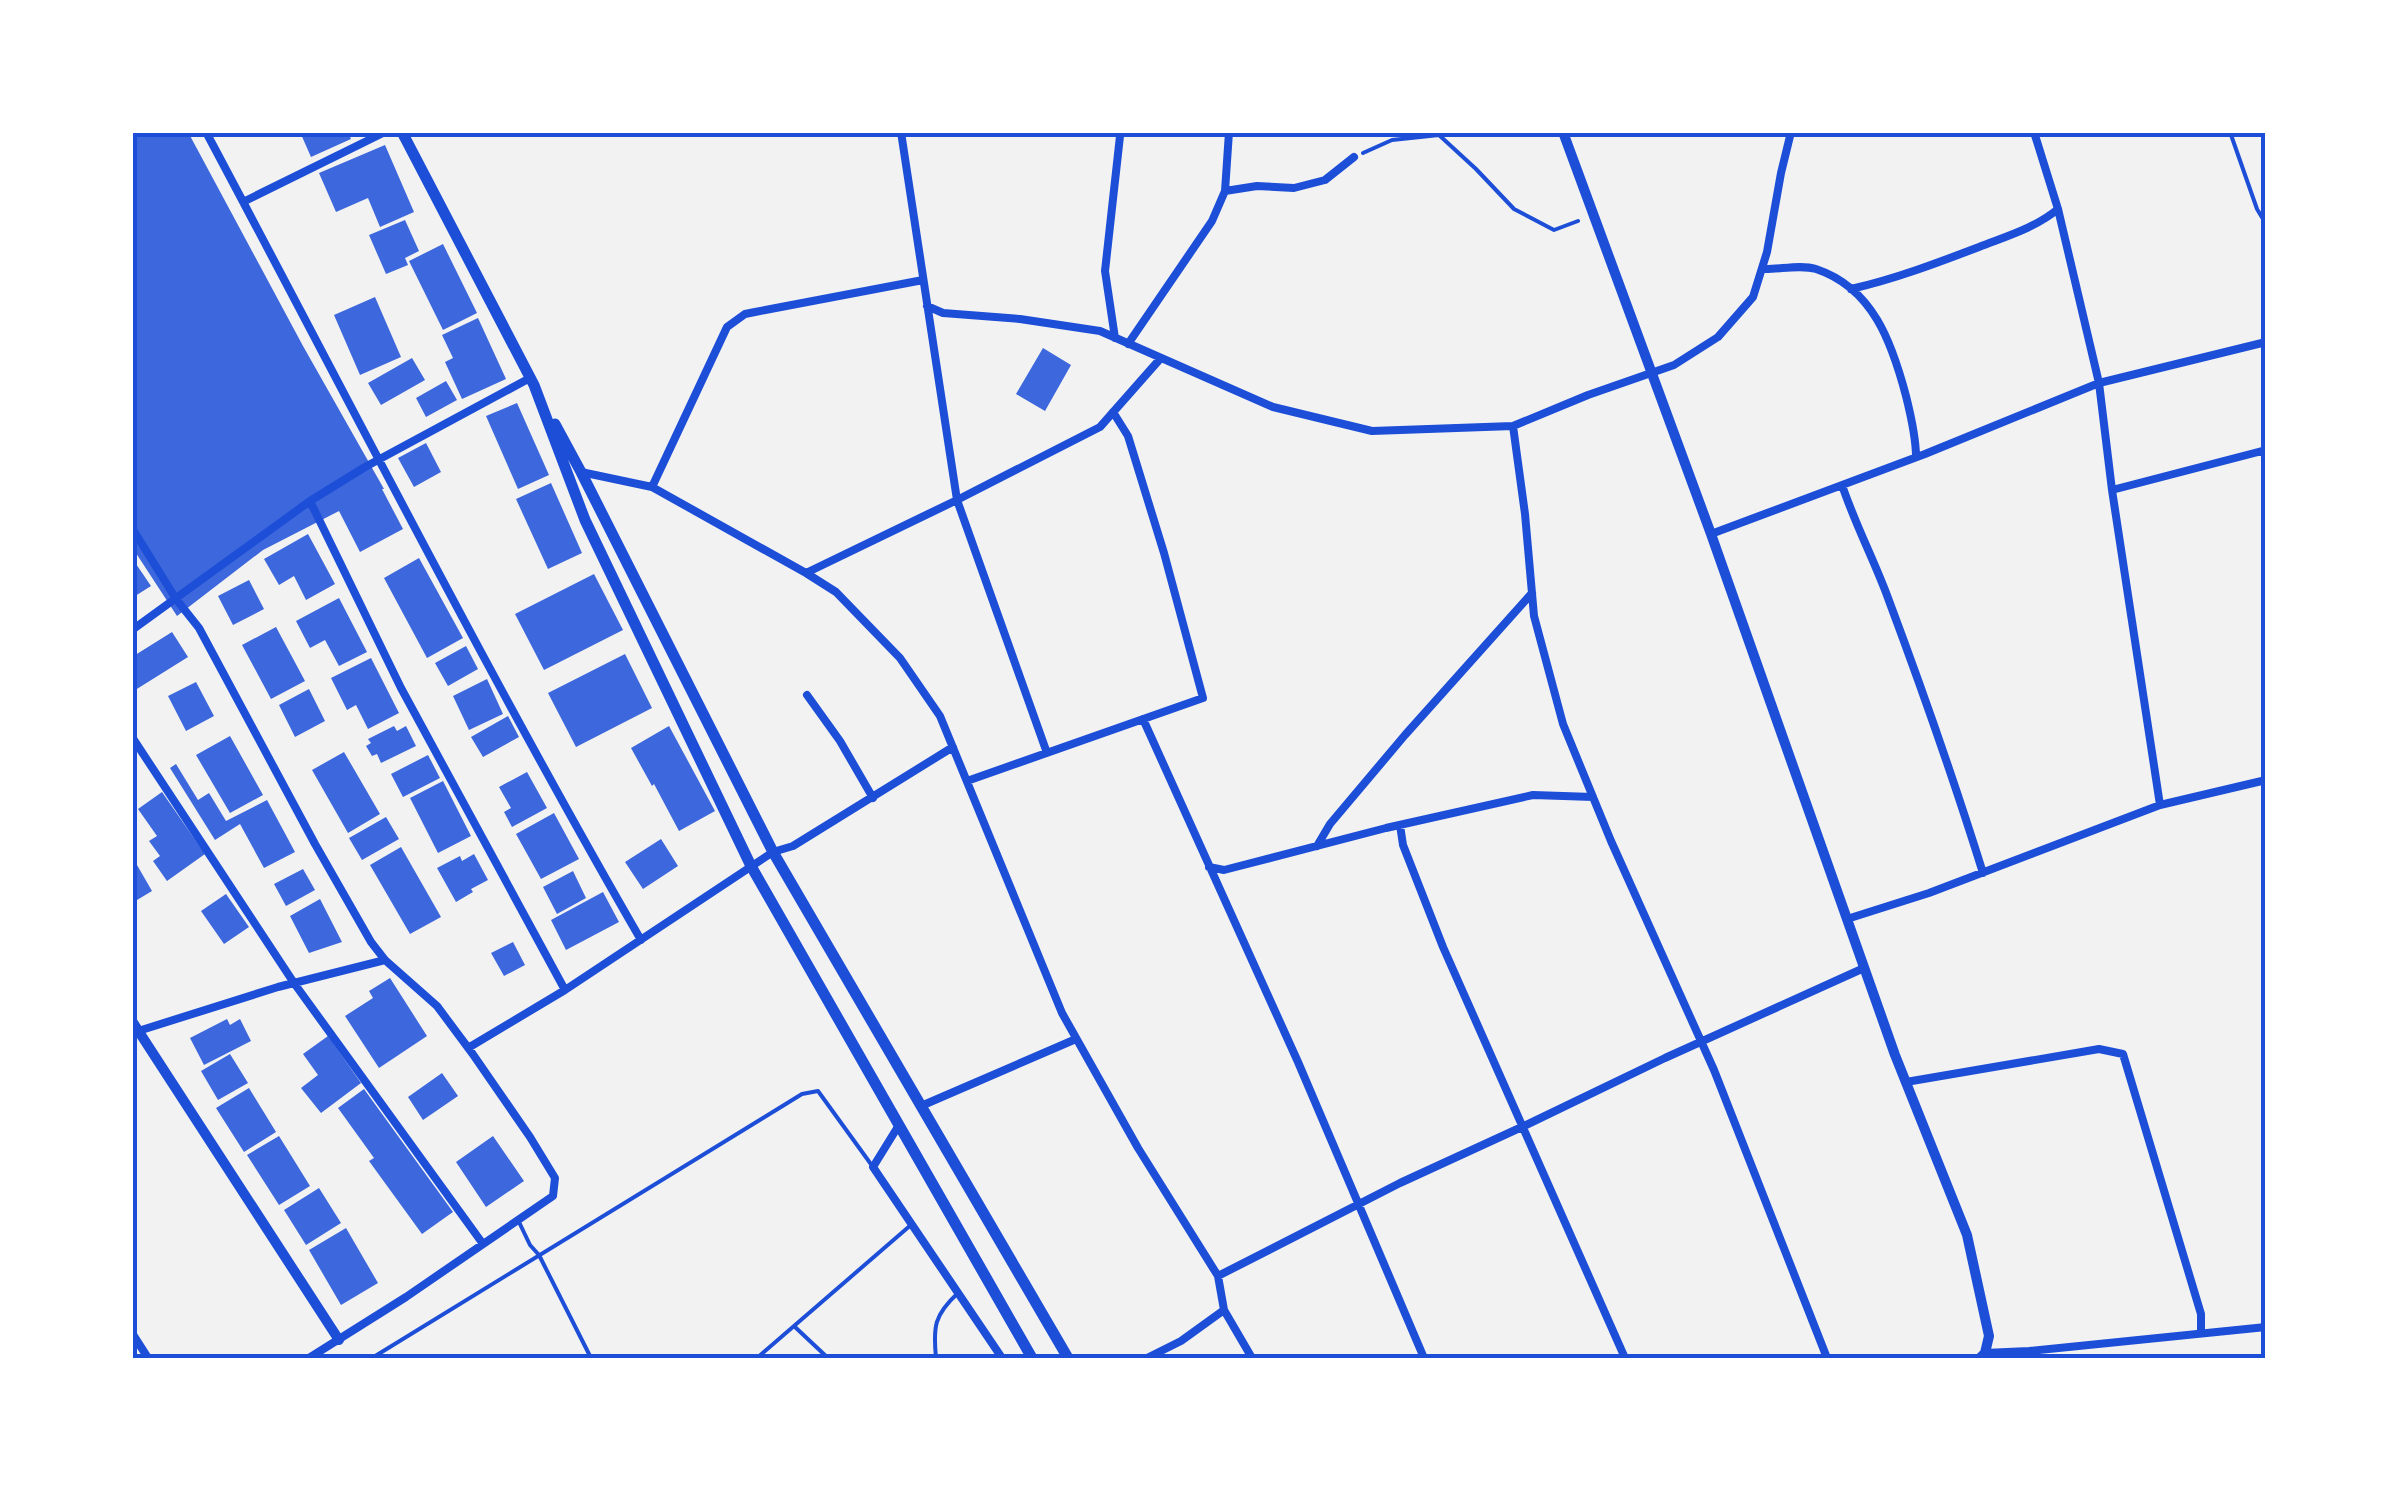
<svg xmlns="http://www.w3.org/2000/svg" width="2398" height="1491" viewBox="0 0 2398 1491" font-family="Commissioner,sans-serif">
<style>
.building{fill:#3d67dc}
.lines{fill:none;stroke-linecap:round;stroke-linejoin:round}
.path{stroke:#1d4ed8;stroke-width:4}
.service{stroke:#1d4ed8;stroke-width:4}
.minor{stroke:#1d4ed8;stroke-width:8}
.tertiary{stroke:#1d4ed8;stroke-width:10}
.secondary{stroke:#1d4ed8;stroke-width:11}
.neatline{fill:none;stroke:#1d4ed8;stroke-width:4}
</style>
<rect width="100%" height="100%" fill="#f2f2f2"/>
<path class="building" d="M132 132H188L303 346 384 489H382L403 529 360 552 339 511 263 550 177 616 132 547Z
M300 132H348L351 139 311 157Z
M385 145 414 212 380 227 368 198 336 212 319 173Z
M405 220 419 251 405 258 408 265 386 274 369 235Z
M443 244 477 313 443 330 409 261Z
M375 297 401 357 360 375 334 315Z
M478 318 506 379 462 399 445 362 453 358 442 335Z
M1043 348 1071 365 1045 411 1016 394Z
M412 358 425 380 381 405 368 383Z
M446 381 457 400 426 417 416 398Z
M517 403 549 475 518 489 486 416Z
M426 443 441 472 414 487 398 458Z
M551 483 582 553 548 569 516 499Z
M308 534 335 584 306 600 294 576 279 585 264 559Z
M132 558 151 586 132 598Z
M419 558 463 638 427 658 384 578Z
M594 574 623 630 544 670 515 614Z
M249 580 264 609 233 625 218 596Z
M339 598 367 652 339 666 325 640 310 648 296 621Z
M276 627 305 681 271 699 242 645Z
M172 632 188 657 132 692V657Z
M466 646 478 669 448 686 435 663Z
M625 654 652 708 576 747 548 693Z
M371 658 399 713 368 729 356 705 347 710 331 678Z
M487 679 503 714 469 730 453 696Z
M196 682 214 716 186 731 168 696Z
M309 689 325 721 295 737 279 705Z
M508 716 519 737 483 757 471 737Z
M394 726 397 731 406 726 416 746 381 763 377 754 372 756 366 746 371 743 368 739Z
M669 726 715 811 679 831 654 784 652 786 631 748Z
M230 736 263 795 230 813 196 755Z
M344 752 380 814 348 833 312 770Z
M428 755 440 778 403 797 391 774Z
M176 764 198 800 209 793 226 821 267 800 295 852 264 868 240 824 215 840 170 768Z
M527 772 547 808 512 827 504 812 511 808 499 787Z
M443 781 471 836 438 853 410 798Z
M162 792 205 854 167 881 153 861 160 856 149 841 157 836 138 809Z
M554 813 579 859 541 879 516 834Z
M386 817 399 839 362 860 349 838Z
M661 839 678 866 643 889 625 862Z
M401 847 441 917 410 934 370 865Z
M474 854 488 880 471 889 473 892 456 902 437 868 460 856 462 861Z
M137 865 152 891 132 903V868Z
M303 869 315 890 286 906 274 884Z
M573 871 586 898 557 914 543 887Z
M603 892 619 922 566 950 551 920Z
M226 894 249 927 224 944 201 911Z
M320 899 342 942 309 953 290 916Z
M513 942 525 965 504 976 491 953Z
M390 978 427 1036 379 1068 345 1016 373 998 369 991Z
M227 1019 230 1025 240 1019 251 1041 204 1065 190 1038Z
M328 1036 361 1083 321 1113 301 1088 318 1075 303 1054Z
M230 1054 248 1083 218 1100 201 1071Z
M442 1073 458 1096 423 1120 408 1097Z
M249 1088 276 1132 244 1152 216 1108Z
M364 1089 453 1212 422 1234 369 1161 374 1158 338 1108Z
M279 1136 310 1186 279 1205 247 1155Z
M493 1136 524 1181 486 1207 456 1162Z
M319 1188 341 1223 306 1245 284 1210Z
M346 1228 378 1283 341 1305 309 1250Z"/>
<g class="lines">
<path class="path" d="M2230 132 2257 209 2266 224
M1363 153 1392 140 1439 135 1476 169 1514 209 1554 230 1578 221"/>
<path class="service" d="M519 1222 530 1245 539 1255 591 1358
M795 1327 828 1358
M372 1358 802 1094 818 1091 873 1167
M757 1358 912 1224
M936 1358C933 1327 934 1315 958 1293"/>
<path class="minor" d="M206 132C350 402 488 675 641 940
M901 132 957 500 1047 753
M2034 132 2058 209 2099 383 2112 490 2160 805
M1225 191 1257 186 1294 188 1325 180 1354 157
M243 202 385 132
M1762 269C1778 270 1800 264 1816 269 1873 288 1892 343 1906 396 1911 416 1916 437 1916 457
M1851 289C1895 279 1937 263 1979 247 2007 236 2035 228 2058 209
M927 306 943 313 1020 319 1100 331 1273 407 1372 431 1513 426 1588 395 1674 365 1718 337 1753 297 1767 252 1781 173 1791 132
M1115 338 1105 271 1120 136
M1128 344 1212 221 1225 191 1229 132
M1513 426 1525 514 1534 616 1563 724 1611 841 1714 1070 1827 1358
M581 472 652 487 806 573 836 592 900 658 940 716 1062 1013 1138 1148 1218 1276 1224 1310 1252 1358
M1842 485C1855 524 1874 560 1888 598 1922 689 1954 780 1983 873
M652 487 727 327 745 314 755 312 923 280
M2112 490 2262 451 2266 453
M310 501 401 688 565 990
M132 528 176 599 199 628 315 844 371 942 385 960 437 1006 472 1053 530 1137 555 1178 553 1196 406 1297 309 1358
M1711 534 1925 454 2099 383 2266 342
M806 573 957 500 1100 427 1160 359
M132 630 310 501 365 467 530 378
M807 695 840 741 873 798
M1143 719 1298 1062 1424 1358
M132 737 294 983 483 1244
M967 781 1203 698 1164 553 1128 436 1113 412
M1400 825 1403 845 1443 947 1625 1358
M1317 846 1330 824 1405 735 1532 593
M1209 867 1224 870 1386 828 1533 795 1593 797
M1847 919 1929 893 2160 805 2266 780
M132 1033 278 987 385 960
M468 1048 565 990 773 852 793 846 953 747
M1906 1082 2099 1049 2123 1054 2201 1314V1333
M921 1106 1076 1039
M899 1125 873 1167 1002 1358
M1218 1276 1400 1183 1524 1126 1665 1058 1864 968
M132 1333 148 1358
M1985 1353 2029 1351 2266 1327
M1147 1358 1181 1341 1224 1310"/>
<path class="tertiary" d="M1563 132 1711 534 1895 1055 1967 1235 1989 1336 1985 1353 1980 1358
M132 1021 339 1340"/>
<path class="secondary" d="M402 132 534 385 585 520 751 866 1032 1358
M555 424 581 472 773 852 1068 1358"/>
</g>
<rect width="2398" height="1491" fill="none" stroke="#ffffff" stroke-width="270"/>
<rect x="135" y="135" width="2128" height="1221" class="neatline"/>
</svg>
